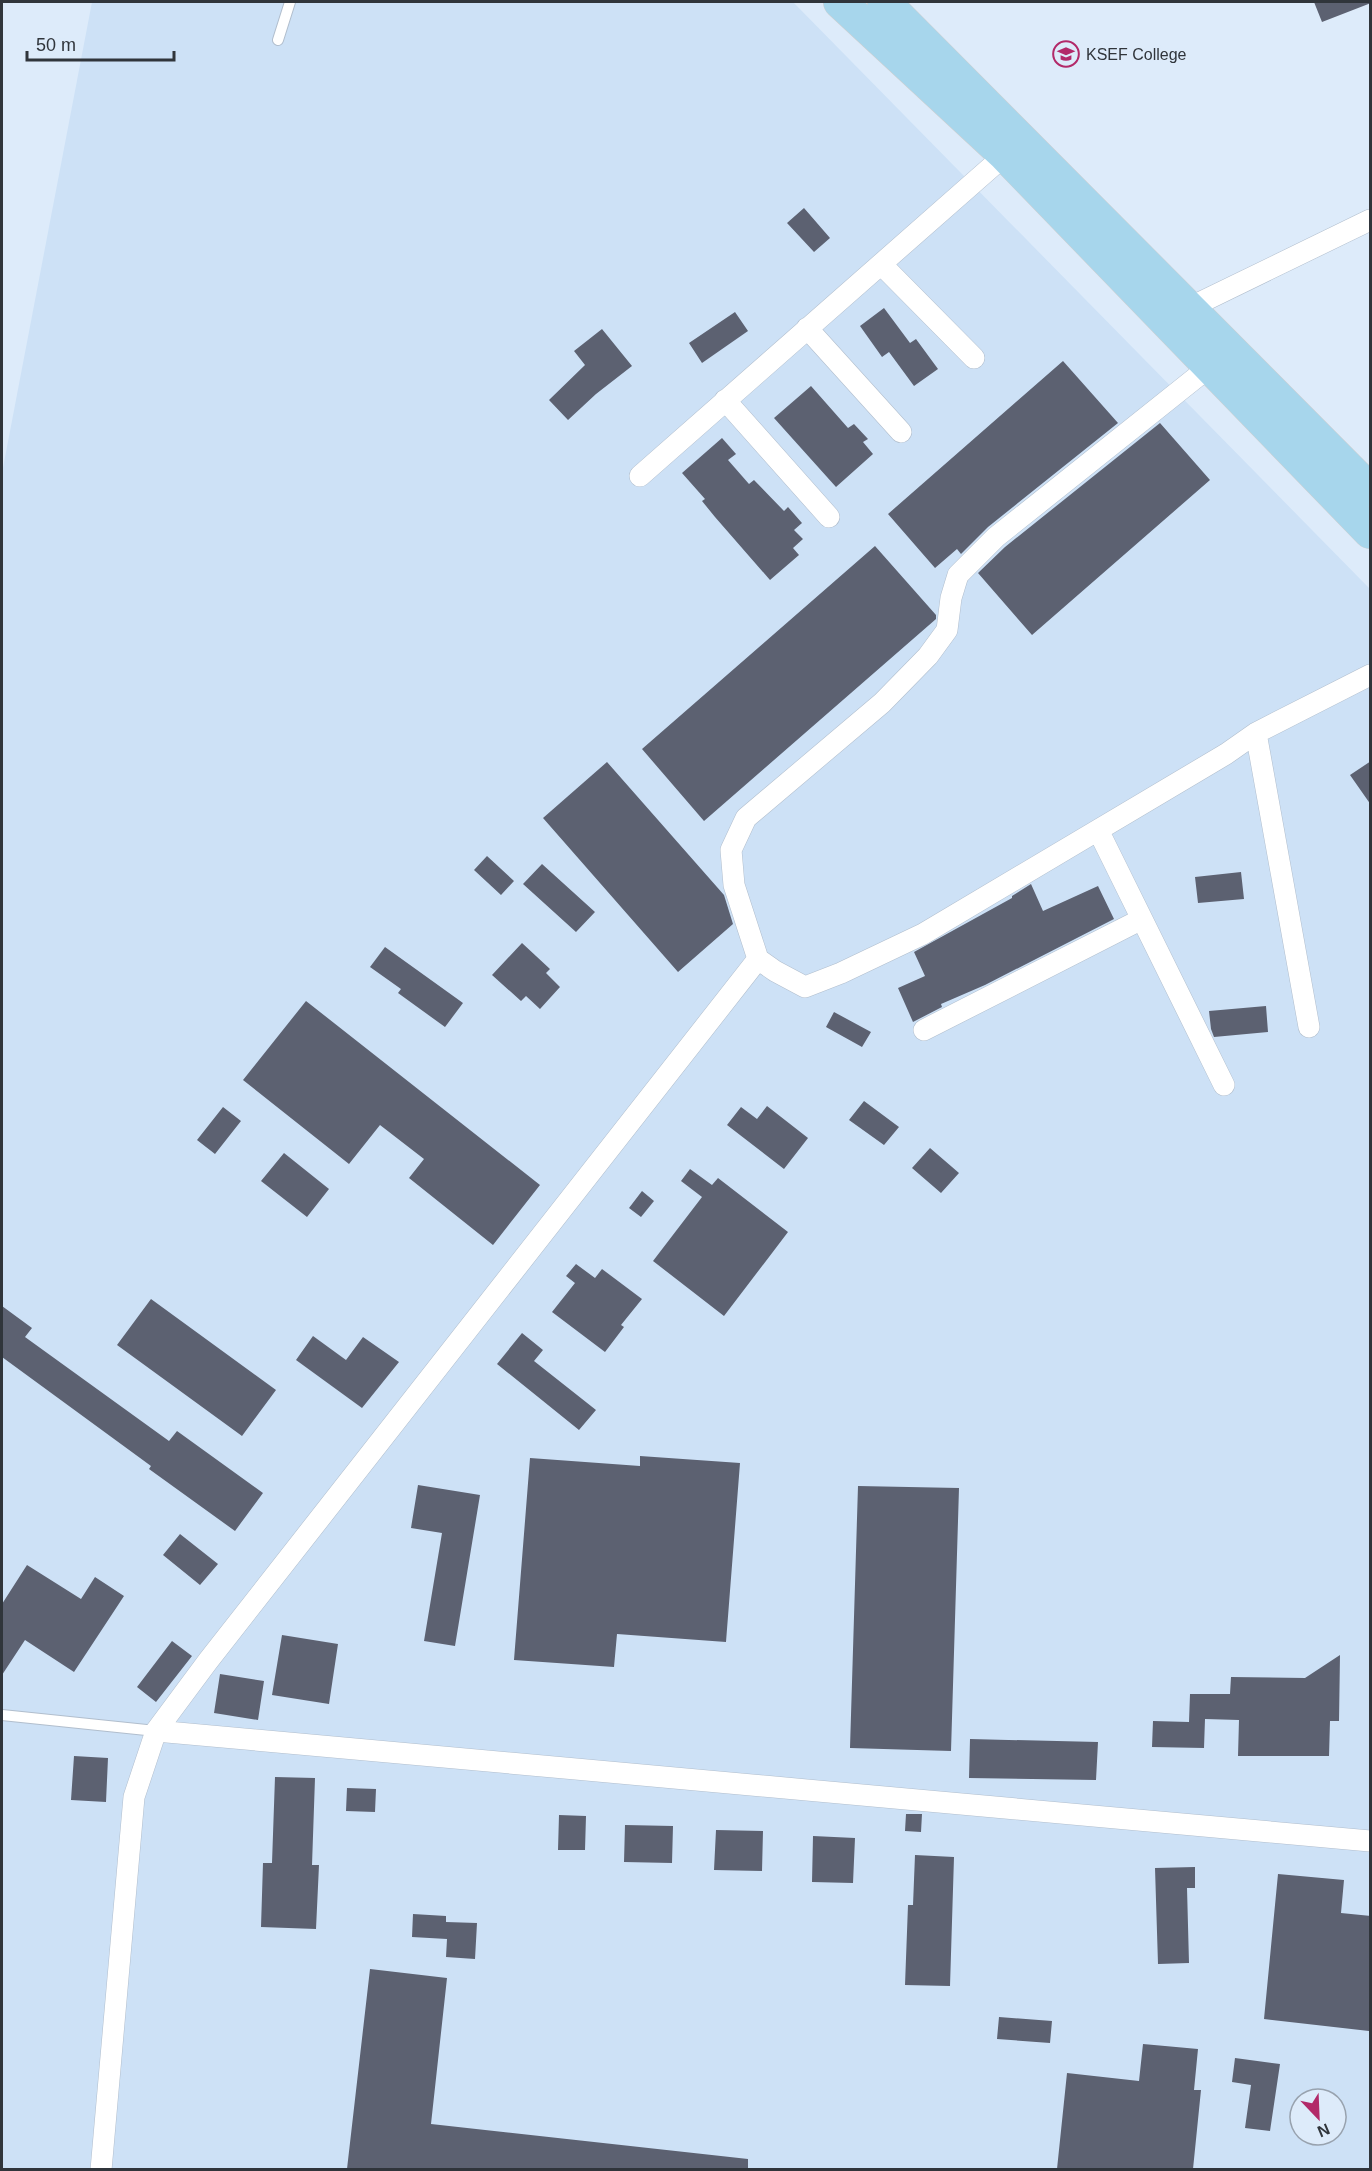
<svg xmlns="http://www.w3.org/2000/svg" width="1372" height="2171" viewBox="0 0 1372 2171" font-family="Helvetica,sans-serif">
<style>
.built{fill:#cde1f6;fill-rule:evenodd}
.building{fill:#5c6171}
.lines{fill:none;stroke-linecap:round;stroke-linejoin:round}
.lane-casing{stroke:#b1becd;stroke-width:12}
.street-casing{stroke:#b1becd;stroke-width:22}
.primary-casing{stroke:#cdcfd0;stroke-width:34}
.lane{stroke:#fff;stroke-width:10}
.street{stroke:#fff;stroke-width:21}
.primary{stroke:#a7d6ec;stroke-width:33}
.labels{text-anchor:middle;stroke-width:6;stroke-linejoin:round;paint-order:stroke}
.poi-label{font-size:16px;fill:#30353b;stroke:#ddebfa;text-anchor:start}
</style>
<rect width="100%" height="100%" fill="#ddebfa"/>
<path class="built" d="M92 2H793L1370 589V2169L2 2170V473ZM1300 2099H1336V2135H1300Z"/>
<path class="building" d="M1314 2H1371V3L1322 22Z
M804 208 830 238 814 252 787 223Z
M884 308 910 343 916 339 938 369 914 386 889 352 882 357 860 326Z
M735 312 748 331 702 363 689 343Z
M602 329 632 366 596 394 568 420 549 400 585 365 574 351Z
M1063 361 1118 423 988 527 961 554 957 549 935 568 888 514Z
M811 386 848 428 854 424 868 439 863 442 873 454 836 487 774 418Z
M1160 423 1210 480 1032 635 978 573 1005 547Z
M722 438 736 454 728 460 749 484 754 480 784 511 788 507 802 523 794 530 803 539 793 548 799 555 770 580 715 517 702 501 705 499 682 473Z
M875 546 936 615V619L704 821 642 749Z
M1371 761V805L1350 775Z
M607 762 724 895 733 924 678 972 543 818Z
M487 856 514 881 501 895 474 870Z
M542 864 595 912 576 932 523 884Z
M1241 872 1244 899 1198 903 1195 877Z
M1031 884 1043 911 1098 886 1114 919 985 985 941 1004 942 1007 913 1022 898 988 925 976 914 952 1012 898V896Z
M522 943 550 969 546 973 560 987 540 1009 526 996 521 1001 492 975Z
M385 947 463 1003 445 1027 398 993 401 989 370 967Z
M306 1001 540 1185 493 1245 409 1178 424 1159 380 1125 349 1164 243 1080Z
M1266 1006 1268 1032 1214 1037 1211 1029 1209 1011Z
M834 1012 871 1032 862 1047 826 1027Z
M864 1101 899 1127 884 1145 849 1120Z
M767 1106 808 1138 784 1169 727 1125 741 1107 757 1119Z
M223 1107 241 1121 215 1154 197 1140Z
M930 1148 959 1173 941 1193 912 1168Z
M284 1153 329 1189 307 1217 261 1181Z
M690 1169 712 1185 718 1178 788 1232 724 1316 653 1261 702 1197 681 1181Z
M642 1191 654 1201 641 1217 629 1208Z
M576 1264 595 1278 602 1269 642 1299 621 1325 624 1327 605 1352 552 1312 575 1283 566 1276Z
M151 1299 276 1390 242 1436 117 1345Z
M2 1306 32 1328 25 1337 169 1441 177 1431 263 1493 235 1531 149 1469 151 1466 2 1357Z
M522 1333 543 1350 534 1361 596 1410 579 1430 497 1364Z
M313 1336 346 1360 363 1337 399 1362 362 1408 296 1360Z
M640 1456 740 1463 726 1642 617 1634 614 1667 514 1660 530 1458 640 1466Z
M418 1485 480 1495 455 1646 424 1641 442 1533 411 1528Z
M858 1486 959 1488 951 1751 850 1748Z
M180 1534 218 1564 200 1585 163 1555Z
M27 1565 81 1599 95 1577 124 1596 74 1672 25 1640 2 1675V1604Z
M282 1635 338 1644 329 1704 272 1695Z
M172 1641 192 1656 156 1702 137 1687Z
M1340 1655 1339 1721H1330L1329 1756H1238L1239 1720 1205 1719 1204 1748 1152 1747 1153 1721 1189 1722 1190 1694H1230L1231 1677 1305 1678Z
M220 1674 264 1681 258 1720 214 1713Z
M970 1739 1098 1742 1096 1780 969 1778Z
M74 1756 108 1758 106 1802 71 1800Z
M275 1777 315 1778 312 1865H319L316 1929 261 1927 263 1863H272Z
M347 1788 376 1789 375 1812 346 1811Z
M906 1814H922L921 1832 905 1831Z
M559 1815 586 1816 585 1850H558Z
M625 1825 673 1826 672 1863 624 1862Z
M716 1830 763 1831 762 1871 714 1870Z
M813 1836 855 1838 853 1883 812 1882Z
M915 1855 954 1857 950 1986 905 1985 908 1905H913Z
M1195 1867V1888H1187L1189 1963 1158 1964 1155 1868Z
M1278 1874 1344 1880 1341 1913 1371 1916 1369 2031 1264 2019Z
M413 1914 446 1916V1922L477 1923 475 1959 446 1957 447 1939 412 1937Z
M370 1969 447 1978 431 2124 748 2159V2169H347Z
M999 2017 1052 2021 1050 2043 997 2039Z
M1143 2044 1198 2049 1194 2090H1201L1193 2169H1057L1067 2073 1139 2081Z
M1235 2058 1280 2064 1270 2131 1245 2128 1251 2085 1232 2082Z"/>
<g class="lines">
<g class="lane-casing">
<path id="lane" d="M278 40 290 2
M2 1715 156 1731"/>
</g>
<g class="street-casing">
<path id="street" d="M881 264 974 358
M1189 308 1370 220
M807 328 901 432
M1218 360 996 537 958 575 951 598 947 630 928 656 882 703 746 818 731 850 734 885 758 959 775 971 805 987 841 973 923 934 1226 754 1256 733 1370 675
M725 400 829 517
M640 476 1005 155
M1256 733 1309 1027
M1098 830 1224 1085
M924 1030 1142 919
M156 1731 1370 1841
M101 2170 134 1797 156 1731 208 1661 758 959"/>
</g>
<g class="primary-casing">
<path id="primary" d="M840 2 1005 155 1370 532
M884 2 1370 490"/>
</g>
<use href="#lane" class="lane"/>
<use href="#street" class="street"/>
<use href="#primary" class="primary"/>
</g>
<defs>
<g id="university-ring" transform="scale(1.35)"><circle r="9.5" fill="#ddebfa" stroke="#b22969" stroke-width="1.5"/><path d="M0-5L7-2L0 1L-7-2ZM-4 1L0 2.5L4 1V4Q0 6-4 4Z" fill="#b22969"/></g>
</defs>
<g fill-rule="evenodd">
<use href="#university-ring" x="1066" y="54"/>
</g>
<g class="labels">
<g class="poi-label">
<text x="1086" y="60">KSEF College</text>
</g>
</g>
<rect width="1372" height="2171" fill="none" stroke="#30353b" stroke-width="6"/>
<g transform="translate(1318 2117) rotate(157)"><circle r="28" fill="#ddebfa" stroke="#98a2ae" stroke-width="1.5"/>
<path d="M0-4.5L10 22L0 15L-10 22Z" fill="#b22969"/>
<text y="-9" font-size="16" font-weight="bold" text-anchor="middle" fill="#30353b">N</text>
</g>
<path d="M27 51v9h147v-9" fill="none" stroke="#30353b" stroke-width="3"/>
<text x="36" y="51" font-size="18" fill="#30353b" stroke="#ddebfa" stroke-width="4.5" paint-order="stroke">50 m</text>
</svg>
